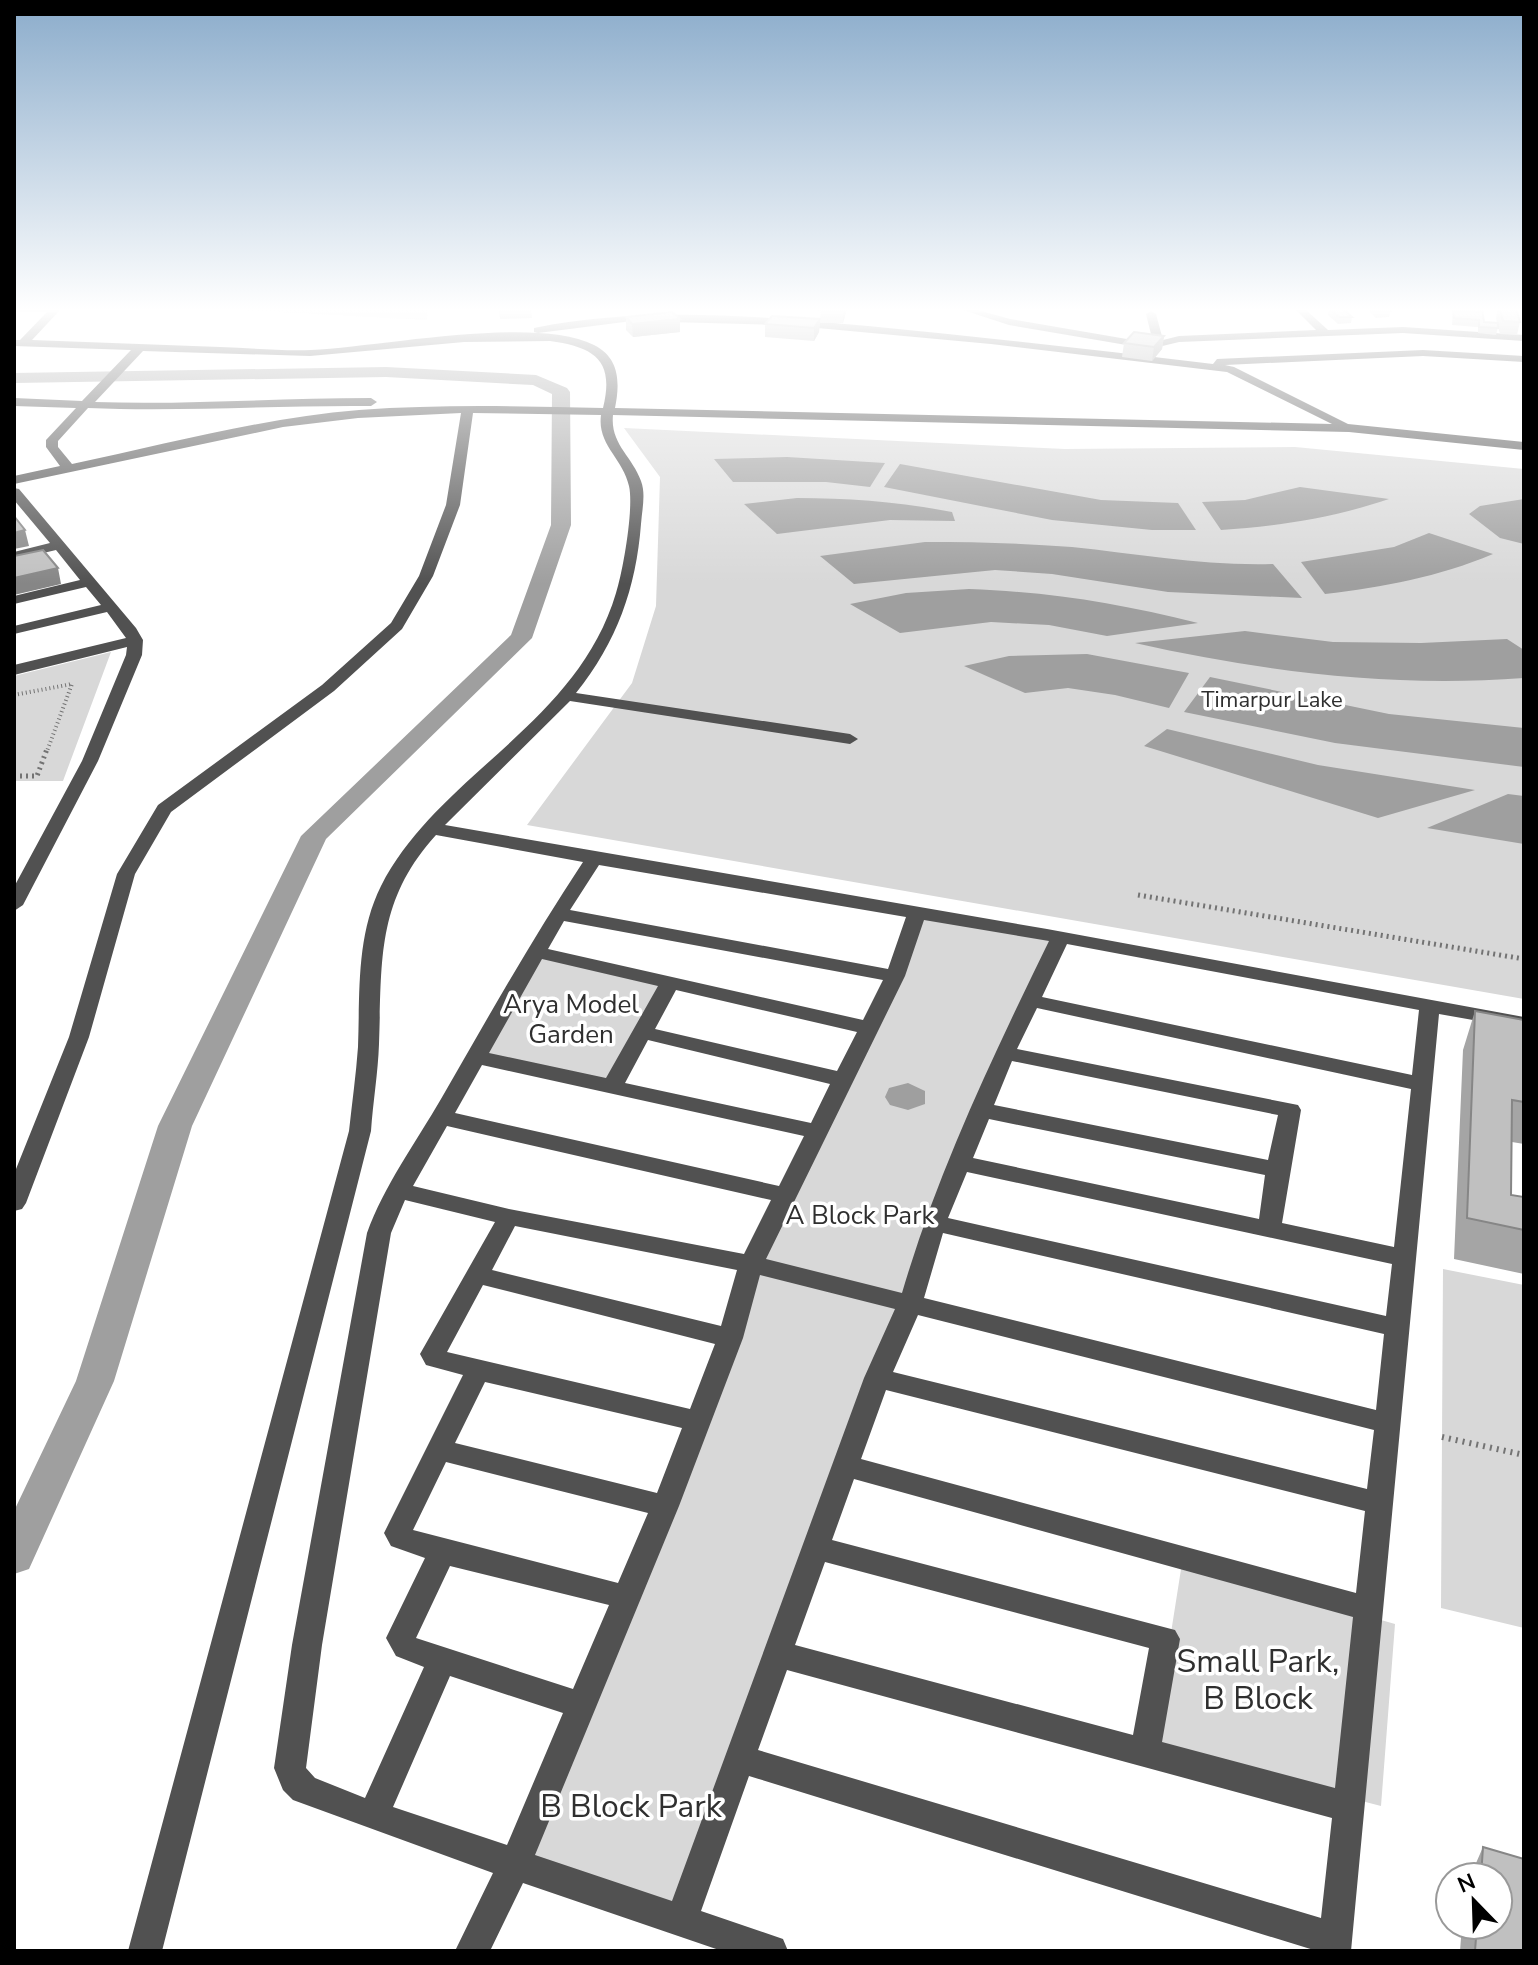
<svg xmlns="http://www.w3.org/2000/svg" width="1538" height="1965" viewBox="0 0 1538 1965" font-family="'Nunito Sans',sans-serif">
<style>
.green{fill:#d8d8d8}
.water{fill:#9f9f9f}
.lines{fill:none;stroke-linecap:round;stroke-linejoin:round}
.canal{fill:#9f9f9f;fill-rule:evenodd}
.path-far2{stroke:#737373;stroke-width:4;stroke-dasharray:1 3;stroke-linecap:butt}
.path-far1{stroke:#737373;stroke-width:5;stroke-dasharray:2 4;stroke-linecap:butt}
.path{stroke:#737373;stroke-width:6;stroke-dasharray:2 5;stroke-linecap:butt}
.minor{fill:#515151;fill-rule:evenodd}
.wall{fill:#a5a5a5}
.shaded-wall{fill:#868686}
.building{fill:#c0c0c0;stroke:#868686;stroke-width:2}
.labels{text-anchor:middle;stroke-width:7;stroke-linejoin:round;paint-order:stroke}
.far-park-label{font-size:22px;fill:#2f2f2f;stroke:#fff}
.park-label{font-size:26px;fill:#2f2f2f;stroke:#fff}
.near-park-label{font-size:32px;fill:#2f2f2f;stroke:#fff}
</style>
<rect width="100%" height="100%" fill="#fff"/>
<path class="green" d="M224 309H428L427 320Z
M624 428 1065 449 1295 447 1524 469V999L527 825 632 683 656 606 660 477Z
M111 652 63 781H14V676Z
M923 918 1051 940 681 1921 515 1864 749 1274Z
M536 952 663 982 612 1087 476 1057Z
M1443 1269 1524 1285V1628L1441 1608Z
M1182 1563 1395 1624 1381 1806 1153 1747Z"/>
<path class="water" d="M787 457 885 463 870 487 826 482H733L714 459Z
M900 464 1101 500 1178 503 1196 530H1152L1052 520 884 487Z
M1300 487 1389 499C1333 518 1279 526 1221 530L1202 502 1245 500Z
M797 498C850 498 900 502 952 512L955 521 890 520 777 534 744 504Z
M1524 499V544L1500 538 1469 514 1480 506Z
M1429 533 1493 554C1438 577 1384 587 1325 594L1301 562 1394 547Z
M925 542C974 542 1022 543 1072 547 1139 554 1204 566 1273 564L1302 598 1168 592 1052 574 995 570 854 584 820 556Z
M969 589C1051 592 1118 603 1198 623L1107 636 1049 625 991 622 900 633 850 604 906 593Z
M1245 631 1333 642 1421 643 1507 639 1524 650V678C1392 688 1264 672 1135 643Z
M1087 654 1189 673 1169 708 1115 695 1068 688 1025 693 964 666 1009 656Z
M1210 677 1389 714 1524 728V767L1335 743 1184 712Z
M1167 729 1318 765 1475 790 1378 818 1144 746Z
M1508 794 1524 796V844L1427 828Z
M908 1083 925 1091V1104L908 1110 890 1105 885 1097 889 1088Z"/>
<g class="lines">
<path class="canal" d="M386 367 536 375 567 388 570 392 571 525 532 638 326 839 192 1126 114 1381 29 1569 14 1574V1511L76 1381 158 1126 301 836 511 635 551 525 552 394 533 385 386 377 14 383V373Z"/>
<path class="path-far2" d="M14 695 72 684 47 751"/>
<path class="path-far1" d="M14 776H37L47 749
M1138 895 1524 959"/>
<path class="path" d="M1442 1437 1524 1455"/>
<path class="minor" d="M14 309H61L32 340C94 342 157 345 220 347 250 348 281 351 311 350 381 347 534 315 594 345 620 358 620 383 615 408L1332 424 1227 372 991 344 785 325 632 321 538 333 534 332V328C643 306 758 316 868 326 983 337 1098 350 1213 364L1217 359 1423 350 1524 356V362L1423 356 1225 365 1234 367 1348 424 1524 442V450L1349 432 613 415C610 444 632 456 641 481 646 494 642 510 641 524 636 588 617 642 576 693L850 734 858 739 850 744 570 701 445 825 1047 929 1524 1017V1029L1439 1014 1351 1951H1317L749 1776 701 1911 783 1939 788 1951H722L523 1883 490 1951H455L493 1873 293 1800 283 1790 274 1768 292 1645 367 1233C384 1186 416 1142 441 1099 487 1019 532 939 583 862L436 835C376 901 382 961 379 1044 378 1073 373 1102 371 1131L162 1951H128L349 1131C352 1103 356 1075 358 1047 360 993 356 936 381 886 438 774 577 725 616 593 623 571 634 508 629 486 623 458 597 445 601 415L473 413 460 505 433 576 402 629 334 691 171 812 135 874 89 1037 26 1203 22 1209 14 1211V1174L69 1037 117 874 158 805 322 685 391 623 419 576 446 505 461 413 358 418 283 427 14 484V476L60 466 46 447V440L76 408 14 406V398L82 401 131 350 14 346V340H20L47 312H14ZM550 341C594 347 615 360 603 408 521 406 440 404 359 410 262 418 167 444 72 464L58 447V441L88 408C182 412 277 405 371 406L377 402 371 398C279 398 187 405 95 402L143 351 310 356 464 342ZM599 865 906 917 888 969 570 910ZM924 920 1049 941C994 1054 938 1170 902 1293L766 1259 905 976ZM564 921 883 980 863 1020 548 949ZM1067 944 1419 1010 1412 1075 1042 997ZM542 959 658 986 606 1078 489 1053ZM676 990 857 1032 837 1071 655 1029ZM1037 1008 1411 1089 1394 1247 1282 1223 1301 1110 1298 1105 1017 1049ZM648 1040 830 1084 811 1123 625 1083ZM1012 1061 1278 1115 1268 1160 994 1105ZM482 1065 804 1136 779 1186 455 1113ZM989 1119 1265 1175 1259 1219 973 1158ZM447 1126 771 1200 744 1254 509 1209 413 1186ZM967 1172 1392 1264 1386 1316 948 1218ZM405 1200 495 1222 420 1354 426 1365 463 1375 384 1533 391 1546 425 1558 386 1638 396 1656 424 1667 365 1798 315 1778 306 1768 322 1645 391 1233ZM515 1226 737 1270 721 1326 492 1270ZM943 1233 1384 1334 1376 1410 924 1298ZM760 1275 895 1309 864 1378 672 1901 535 1855 679 1506 743 1338ZM483 1285 715 1344 690 1409 447 1352ZM918 1315 1374 1430 1367 1489 893 1372ZM485 1382 682 1428 657 1493 455 1443ZM886 1390 1365 1511 1356 1593 861 1459ZM446 1462 648 1513 618 1583 413 1530ZM854 1479 1353 1617 1335 1788 1162 1742 1180 1639 1175 1630 832 1540ZM825 1562 1149 1648 1133 1735 795 1645ZM450 1566 609 1605 573 1689 416 1638ZM787 1670 1332 1818 1321 1918 758 1750ZM450 1676 563 1713 507 1845 393 1807Z
M960 309H974L1010 319 1150 343 1153 342 1146 314 1151 311 1156 314 1163 340 1179 336 1316 330 1295 309H1305L1328 330 1403 327 1524 335V341L1403 333 1179 342 1150 349 1009 325Z
M14 488 19 489 136 628 143 640 142 655 98 761 23 905 14 911V887L82 761 126 655 127 647 14 675V665L126 638 107 612 14 634V626L101 605 86 587 14 604V596L80 580 56 550 14 560V552L50 543 14 500Z"/>
</g>
<path class="wall" d="M499 308H531L532 318 500 319Z
M821 308H847L843 323H820Z
M1329 308 1352 317 1351 323 1338 324 1328 315Z
M1366 308H1387L1390 311 1389 317 1376 318Z
M1498 308H1516L1520 322 1517 335 1500 334 1498 327 1496 335 1478 333V327L1452 325 1453 310 1484 322 1497 323 1496 318Z
M626 317 680 319V332L633 337 626 330Z
M820 319 819 332 814 341 765 337V324Z
M1164 336 1162 349 1152 361 1122 357 1124 343Z
M1475 1011 1524 1020V1144L1512 1142 1511 1195 1524 1197V1274L1454 1259 1463 1050Z
M1483 1847 1524 1859V1951H1460L1462 1925H1498V1877H1470Z"/>
<path class="shaded-wall" d="M844 308 847 309 843 323V311Z
M680 319V332L633 337 632 324Z
M820 319 819 332 814 341V328Z
M1164 336 1162 349 1152 361 1154 347Z
M25 530 29 546 14 549V533Z
M58 568 61 584 14 595V578Z"/>
<path class="building" d="M821 308H844L843 311 820 310Z
M1329 308H1342L1352 317H1339Z
M1374 308H1387L1390 311H1377Z
M1500 308H1516L1520 322 1503 321Z
M1482 309 1484 322 1498 323V328L1479 327V320L1454 318 1453 310 1479 312Z
M672 312 680 319 632 324 626 317Z
M772 316 820 319 814 328 765 324Z
M1134 332 1164 336 1154 347 1124 343Z
M14 516 25 530 14 533Z
M43 550 58 568 14 578V556Z
M1475 1011 1524 1020V1102L1512 1100 1511 1195 1524 1197V1230L1467 1218Z
M1483 1847 1524 1859V1951H1475L1477 1925H1498V1877H1481Z"/>
<linearGradient id="sky" x2="0" y2="1"><stop stop-color="#8baccb"/><stop offset="0.53" stop-color="#fff"/><stop offset="1" stop-color="#fff" stop-opacity="0"/></linearGradient>
<rect width="1538" height="584" fill="url(#sky)"/>
<g class="labels">
<g class="far-park-label">
<text x="1272" y="707">Timarpur Lake</text>
</g>
<g class="park-label">
<text x="571" y="1013">Arya Model<tspan x="571" dy="30">Garden</tspan></text>
<text x="860" y="1224">A Block Park</text>
</g>
<g class="near-park-label">
<text x="1258" y="1672">Small Park,<tspan x="1258" dy="37">B Block</tspan></text>
<text x="631" y="1817">B Block Park</text>
</g>
</g>
<rect width="1538" height="1965" fill="none" stroke="#000000" stroke-width="32"/>
<g transform="translate(1474 1901) rotate(337)"><circle r="38" fill="#ffffff" stroke="#999999" stroke-width="2"/>
<path d="M0-6L14 30L0 20L-14 30Z" fill="#000000"/>
<text y="-12" font-size="22" font-weight="bold" text-anchor="middle" fill="#000000">N</text>
</g>
</svg>
